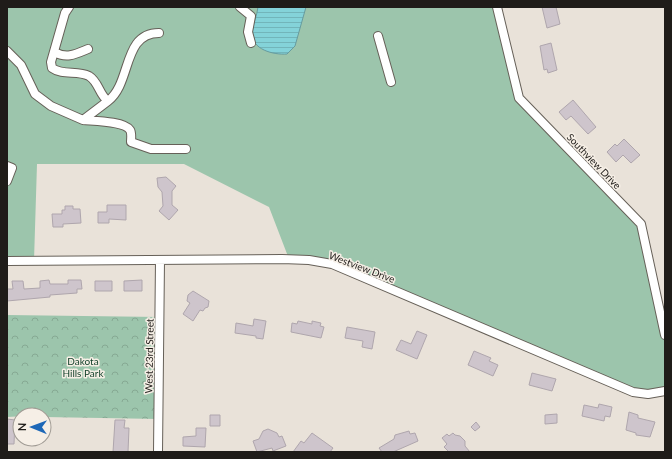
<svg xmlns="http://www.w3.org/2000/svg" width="672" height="459" viewBox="0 0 672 459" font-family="Lato,sans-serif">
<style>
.grass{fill:#9cc5ac}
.park{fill:url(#park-crowns)}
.water{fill:url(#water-rules);stroke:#669c9f}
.building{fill:#cec5cc;stroke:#afa6ad}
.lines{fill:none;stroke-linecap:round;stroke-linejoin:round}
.minor-casing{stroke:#666058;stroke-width:10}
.minor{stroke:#fff;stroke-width:8}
.labels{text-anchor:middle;stroke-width:3;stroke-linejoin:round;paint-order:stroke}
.street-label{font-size:10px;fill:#1f1c19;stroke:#f6efe6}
.park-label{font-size:10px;fill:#15432c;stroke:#f6efe6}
</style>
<defs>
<pattern id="park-crowns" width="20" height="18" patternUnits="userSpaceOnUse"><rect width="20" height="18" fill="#9cc5ac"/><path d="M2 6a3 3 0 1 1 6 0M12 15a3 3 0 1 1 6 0" fill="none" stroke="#86a993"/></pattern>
<pattern id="water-rules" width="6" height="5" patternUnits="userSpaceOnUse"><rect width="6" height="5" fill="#84d3d9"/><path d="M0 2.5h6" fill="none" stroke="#72b5ba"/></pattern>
</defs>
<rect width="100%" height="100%" fill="#e9e2d9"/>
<path class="grass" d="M7 7H497L519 98 641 224 665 335V391L648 394 332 264 289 259 269 207 184 164H37L34 261H7Z"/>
<path class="park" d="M7 315 160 317 158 419 44 417V415L7 417Z"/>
<path class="water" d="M258 7H306L295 46 287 54C274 55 251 50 252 32 253 23 257 16 258 7Z"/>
<path class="building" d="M542 7H556L560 24 547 28Z
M551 43 557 70 548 73 547 69 544 70 540 46Z
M573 100 596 127 588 134 571 116 566 120 559 112Z
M624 139 640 155 631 163 623 155 616 162 607 152 615 144 617 146Z
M166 177 176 186 172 191V205L178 210 169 220 159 211 163 206 162 192 158 187 157 178Z
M107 205H126V220L109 219V223H98V212H107Z
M65 206H73V209H80L81 223 63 224V227H53L52 214H62V210H65Z
M49 280 50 284H68V280H81L82 289H77V293L50 295V297L7 301V289H13L12 281H23L24 289 40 288V281Z
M142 280V291H124V281Z
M95 281H112V291H95Z
M193 291 209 301 208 307 205 308 203 311 200 310 193 321 183 314 190 303 187 301 188 295Z
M254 319 266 321 263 339 256 338V336L235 333 236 323 253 326Z
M298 321 312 324V321L321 323 320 326 324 327 321 338 291 332 292 323 297 324Z
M347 327 375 332 372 349 362 347 363 341 345 338Z
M417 331 427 335 417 359 396 350 401 340 411 344Z
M474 351 491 358 489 361 498 365 493 376 468 365Z
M532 373 556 379 552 391 529 385Z
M599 404 612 407 610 417 605 416 604 421 582 416 584 405 598 408Z
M629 412 638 415V418L655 422 650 437 636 435V433L626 430Z
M557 414V423L545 424V415Z
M210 415H220V426H210Z
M7 419 15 420 14 444H7Z
M115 420H125L124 428H129L128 452H113Z
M476 422 480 427 475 431 471 427Z
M196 428H206L205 447 183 446V437L196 436Z
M268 429 277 433 279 437 282 436 286 446 273 451 272 448 257 452 253 441 259 439 263 431Z
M409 431 410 434 415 433 418 441 393 452H382L379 448 394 439 395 435Z
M312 433 333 448 330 452H293L301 441 304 443Z
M453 433 455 435 460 436 465 441V446L470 452H449L444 447 447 444 442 438 447 434 449 436Z"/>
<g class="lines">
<g class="minor-casing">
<path id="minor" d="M69 7 65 13 51 62 52 68C63 76 77 70 89 76 99 82 99 95 108 101 132 83 122 33 159 33
M240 7 251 16 248 32 251 43
M497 7 519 98 641 224 665 335
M378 36 391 82
M7 51 21 65 35 94 51 106 83 120
M54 52C67 59 76 54 88 49
M108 101 83 120C93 121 124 121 130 130 132 133 131 139 131 142L151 149H186
M7 166 12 168 7 181
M7 261 282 259 309 260 332 264 633 392 648 394 665 391
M158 452 160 260"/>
</g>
<use href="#minor" class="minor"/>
</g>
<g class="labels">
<g class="street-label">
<text transform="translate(594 161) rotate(46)" y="4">Southview Drive</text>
<text transform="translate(362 267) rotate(21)" y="4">Westview Drive</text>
<text transform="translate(149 356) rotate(-89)" y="4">West 23rd Street</text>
</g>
<g class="park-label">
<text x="83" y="365">Dakota<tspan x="83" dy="12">Hills Park</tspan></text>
</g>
</g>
<rect width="672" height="459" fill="none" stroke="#1f1c19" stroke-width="16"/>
<g transform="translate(32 427) rotate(271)"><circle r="19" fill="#f6efe6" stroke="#a09b94"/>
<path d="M0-3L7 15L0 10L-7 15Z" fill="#1e68b7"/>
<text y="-6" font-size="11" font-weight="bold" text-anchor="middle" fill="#1f1c19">N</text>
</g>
</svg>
